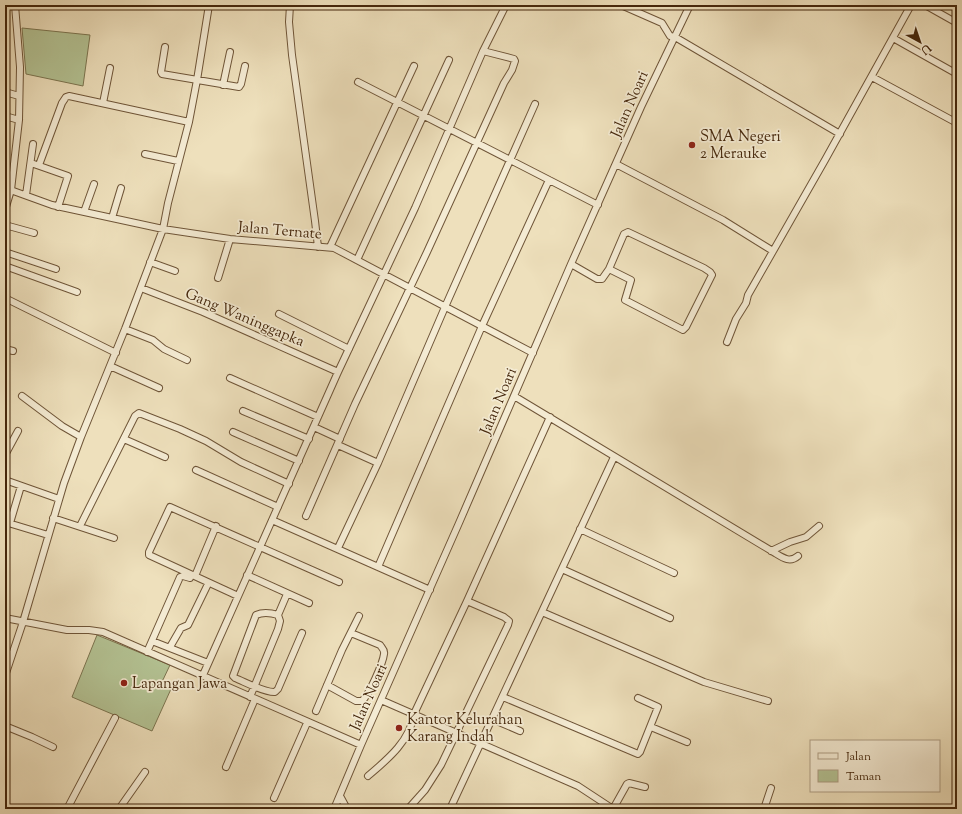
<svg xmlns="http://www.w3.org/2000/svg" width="962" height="814" viewBox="0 0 962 814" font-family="'Sorts Mill Goudy',serif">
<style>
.green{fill:#b4c394;stroke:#7c7550}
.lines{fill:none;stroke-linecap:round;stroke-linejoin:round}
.minor-casing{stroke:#6f5538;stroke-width:8}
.minor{stroke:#f4ebd3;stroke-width:6}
.poi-dot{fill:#8f2418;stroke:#f4ebd3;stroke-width:1.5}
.labels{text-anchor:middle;stroke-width:3.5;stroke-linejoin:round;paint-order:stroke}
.street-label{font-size:15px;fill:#45270c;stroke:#f4ebd3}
.poi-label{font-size:15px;fill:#45270c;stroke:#f4ebd3;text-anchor:start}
</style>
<rect width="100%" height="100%" fill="#eee0bc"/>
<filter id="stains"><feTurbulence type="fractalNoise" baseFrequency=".005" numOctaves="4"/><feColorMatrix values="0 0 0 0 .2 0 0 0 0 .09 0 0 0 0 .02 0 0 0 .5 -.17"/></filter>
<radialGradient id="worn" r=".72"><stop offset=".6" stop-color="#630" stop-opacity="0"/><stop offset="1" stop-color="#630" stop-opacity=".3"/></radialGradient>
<path class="green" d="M22 28 90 35 83 86 26 74Z
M97 635 170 665 161 684 171 689 152 731 72 697Z"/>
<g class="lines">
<g class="minor-casing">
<path id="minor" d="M290 5 289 22 292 55 315 221 318 247
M621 5 662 23 670 36 675 37 840 134
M925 5 957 23
M893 38 957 74
M165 47 161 72 162 74 239 87 241 84 245 66
M872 77 957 123
M358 82 598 205
M223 85 230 52
M5 92 19 96
M103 103 110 68
M5 116 19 120
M145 154 178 161
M31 163 68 176 58 207
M616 164 723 220 773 251
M39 165 62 103 66 97 69 96 189 122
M5 188 52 205 163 229 230 239 334 248 533 353
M26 195 33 144
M5 210 11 190 19 120 20 67 15 5
M84 212 94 184
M112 218 121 188
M5 225 34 233
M330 247 414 66
M5 252 56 269
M357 260 449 60
M150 262 175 271
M571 264 597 279H602L609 269 624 234 628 232 704 268 710 272 712 275 686 327 683 330 625 300 631 280 609 269
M5 266 77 292
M218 278 230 239
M141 288 203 312 338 372
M5 298 116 353
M279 314 349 349
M125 329 153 340 164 349 187 360
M727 342 736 319 746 303 748 295 825 160 911 5
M5 349 13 351
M110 366 159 388
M230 378 318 417
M22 396 62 426 81 437
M514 396 775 553C783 558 790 563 798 556
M243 411 309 439
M314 427 340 439
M233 432 299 461
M124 439 165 457
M338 445 378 463
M5 455 18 431
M196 470 278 507
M5 480 59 499
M306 516 355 404 427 252 504 83 512 70 515 61 514 59 483 51
M53 518 114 538
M272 520 430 590
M5 522 48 535
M10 523 21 486
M80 526 135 416 139 413 180 429 206 441 241 462 289 484
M580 529 674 573
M338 548 378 463 445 307 535 104
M771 551 790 542 806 537 819 526
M378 567 482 326 549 180
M562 569 670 618
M247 575 309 603
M195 576 216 526
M238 596 149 555V552L170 507 339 582
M542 612 704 682 768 701
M278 615 287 594
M5 618 67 630H89L103 632 361 745
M152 641 208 663
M170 647 181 628 188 625 207 586
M147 652 180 577 183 576 190 578
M203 675 338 372 415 208 483 51 506 5
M5 676 23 622 64 483 81 437 125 329 163 229 168 203 189 122 197 80 209 5
M327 685 356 701H362C369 695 383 663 384 654 385 650 382 648 380 645L351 633
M250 697 278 629 280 621 278 615C271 613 263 612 256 615L233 676 235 678C245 682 265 693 275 692L278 689 302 633
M503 697 638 754 640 752 658 707 638 698
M381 700 578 786 613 809
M316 711 342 650 359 616
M492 719 520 731
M5 726 32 737 53 747
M651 727 687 742
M226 767 255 699
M368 776C388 759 410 741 414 714L467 601 550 417
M340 796 347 809
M274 798 307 723
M67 809 115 718
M119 809 145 772
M334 809 361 745 459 523 571 264 641 107 690 5
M408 809 425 790 441 765 508 625 509 621 504 617 467 601
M450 809 614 457
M613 809 627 784 629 783 645 787
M764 809 771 788"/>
</g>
<use href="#minor" class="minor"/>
</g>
<g class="poi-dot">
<circle cx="692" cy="145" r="4"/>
<circle cx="124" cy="683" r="4"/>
<circle cx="399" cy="728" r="4"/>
</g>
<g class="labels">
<g class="street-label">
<text transform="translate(629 104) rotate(-66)" y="5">Jalan Noari</text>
<text transform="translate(280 230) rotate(5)" y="5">Jalan Ternate</text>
<text transform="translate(245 317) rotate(23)" y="5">Gang Waninggapka</text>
<text transform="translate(498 401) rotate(-67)" y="5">Jalan Noari</text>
<text transform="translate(368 697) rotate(-66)" y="5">Jalan Noari</text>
</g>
<g class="poi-label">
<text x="700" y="141">SMA Negeri<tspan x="700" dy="17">2 Merauke</tspan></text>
<text x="132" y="688">Lapangan Jawa</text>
<text x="407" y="724">Kantor Kelurahan<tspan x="407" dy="17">Karang Indah</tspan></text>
</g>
</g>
<rect width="962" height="814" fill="none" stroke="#eee0bc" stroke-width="20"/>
<rect x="6" y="6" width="950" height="802" fill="none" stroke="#45270c" stroke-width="2"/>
<rect x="10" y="10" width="942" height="794" fill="none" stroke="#45270c"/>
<rect x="810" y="740" width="130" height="52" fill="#f4ebd3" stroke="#ae9d83"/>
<rect x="818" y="753" width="20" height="6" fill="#f4ebd3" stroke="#ae9d83"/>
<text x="846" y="760" font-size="12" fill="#45270c">Jalan</text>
<rect x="818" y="770" width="20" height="12" fill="#b4c394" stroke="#ae9d83"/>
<text x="846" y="780" font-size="12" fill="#45270c">Taman</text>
<g transform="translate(920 42) rotate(140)" stroke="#f4ebd3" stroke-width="3" paint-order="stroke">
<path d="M0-3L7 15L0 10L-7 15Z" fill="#45270c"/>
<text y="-6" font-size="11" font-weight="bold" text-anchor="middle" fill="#45270c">U</text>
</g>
<rect width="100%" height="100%" filter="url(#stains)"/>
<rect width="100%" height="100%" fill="url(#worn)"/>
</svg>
